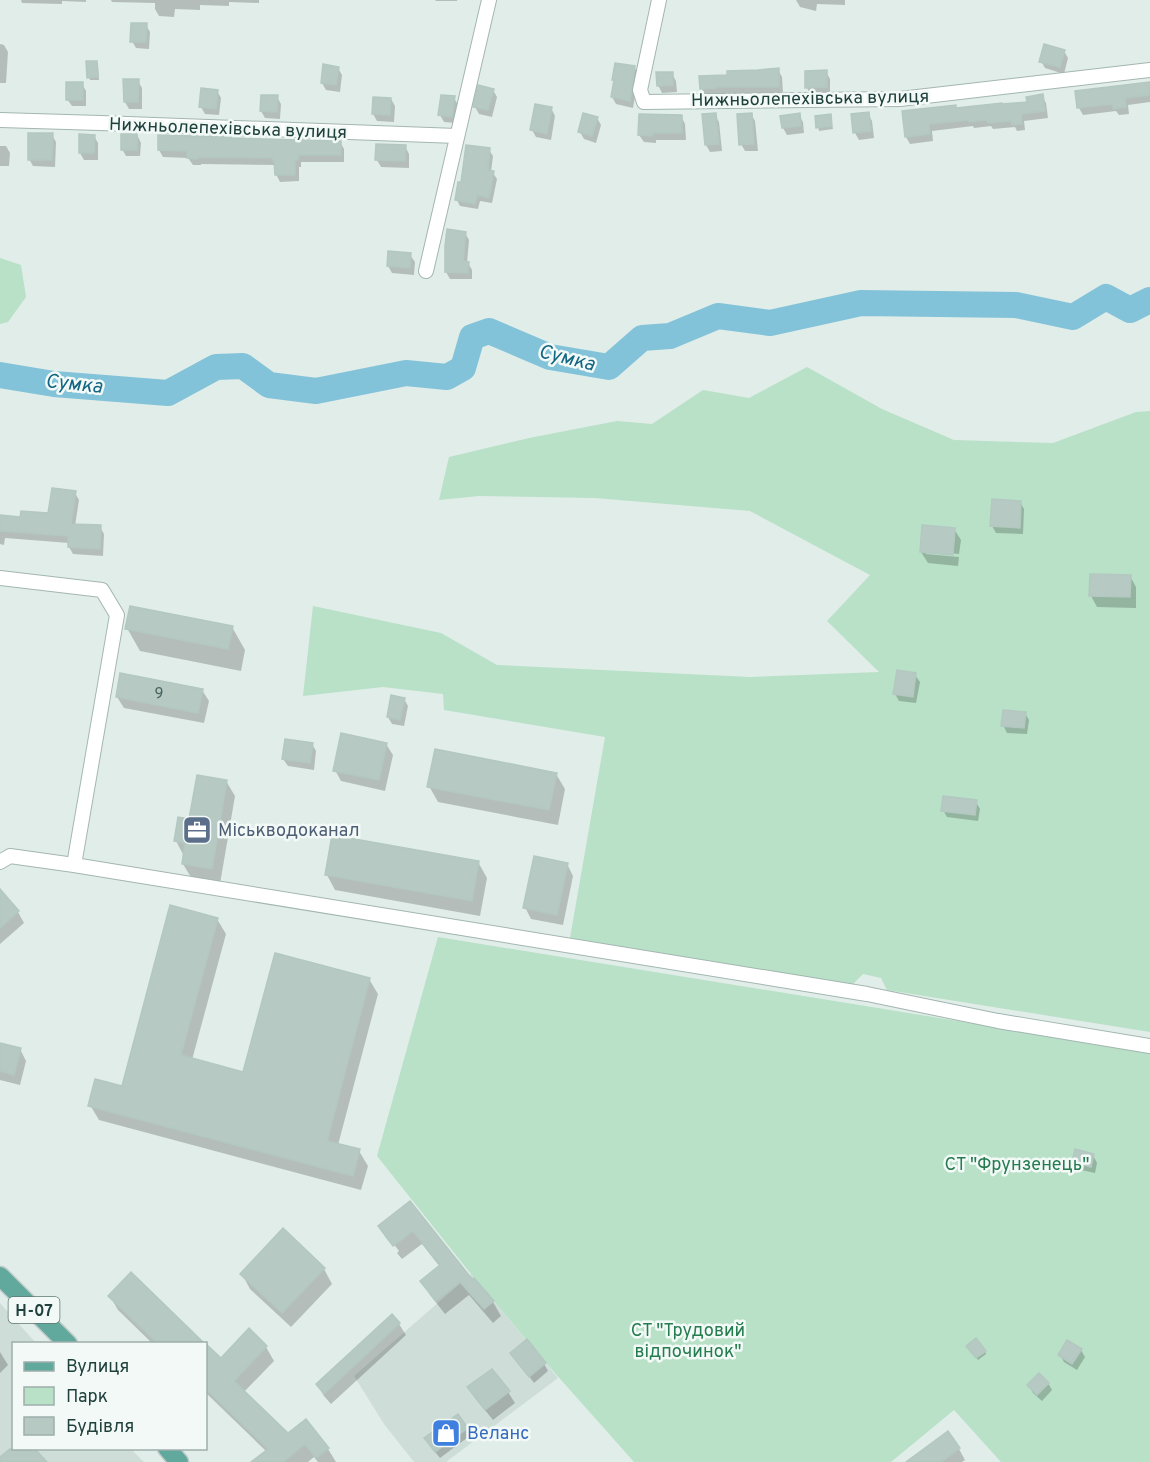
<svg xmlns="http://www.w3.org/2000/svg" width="1150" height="1462" viewBox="0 0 1150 1462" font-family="Overpass,sans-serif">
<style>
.built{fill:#cfddd8}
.green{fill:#b8e1c7}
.shadow{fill:#0003}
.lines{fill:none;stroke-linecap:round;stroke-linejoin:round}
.river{stroke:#83c3d9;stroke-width:26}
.building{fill:#b6c9c3;stroke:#b3c8c1;stroke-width:1.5}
.minor-casing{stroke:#a3b6b1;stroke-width:16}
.primary-casing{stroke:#c0cac8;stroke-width:21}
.minor{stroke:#fff;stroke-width:14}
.primary{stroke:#61a89d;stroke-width:18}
.labels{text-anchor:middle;stroke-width:5;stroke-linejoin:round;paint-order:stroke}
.number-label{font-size:15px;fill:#45625d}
.shield{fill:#f2f9f7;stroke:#5e7873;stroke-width:1.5}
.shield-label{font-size:16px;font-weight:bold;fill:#1f403b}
.street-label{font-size:18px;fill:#1f403b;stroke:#f2f9f7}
.service-label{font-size:18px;fill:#4e5e75;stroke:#f2f9f7;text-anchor:start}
.park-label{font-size:18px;fill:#257c4f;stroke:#f2f9f7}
.shop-label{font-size:18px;fill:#366cbe;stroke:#f2f9f7;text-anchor:start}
.water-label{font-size:20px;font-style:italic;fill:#126583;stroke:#f2f9f7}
</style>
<rect width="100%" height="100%" fill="#e1ede9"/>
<path class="built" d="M471 1274 558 1378 446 1462H414L384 1424 354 1376Z
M0 1303 36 1343 14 1344V1448L131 1449 144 1462H0Z"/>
<path class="green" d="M0 258 21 265 26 297 8 322 0 324Z
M807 367 882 409 954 440 1053 443 1136 412 1150 411V1032L887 990 881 978 863 974 852 985 570 938 605 737 444 710 443 694 383 687 303 696 313 606 441 633 497 665 750 677 879 672 827 621 870 575 750 511 595 498 479 496 439 500 449 457 529 438 617 421 652 424 703 390 749 398Z
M438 937 1150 1052V1462H1001L954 1410 891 1462H634L546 1363 471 1274 377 1156Z"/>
<path class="shadow" d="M21 0H86V2L62 1V4L22 3Z
M111 0H259V3L229 2V6L200 5V10L175 9 174 17 159 16 155 9V3L112 2Z
M435 0H457V1H436Z
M796 0H845V5L817 4 816 11 800 7Z
M146 25 150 32 149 49 136 48 132 41Z
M0 44 4 45 8 52 6 83H0Z
M1064 51 1068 58 1064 74 1045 68 1041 61Z
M97 62 98 65 99 80H90L89 77Z
M634 67 639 74 633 108 616 104 612 97Z
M338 68 342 75 340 92 326 90 322 83Z
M778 70 782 77 783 93H719V95L706 96 702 89 728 76Z
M826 72 830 79V94L811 95 807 88Z
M672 74 676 81 677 92 662 93 658 85Z
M138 81 142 88V109H129L125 102Z
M1150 83V102L1128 105 1129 114 1119 115 1116 111 1083 115 1079 108 1077 92Z
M82 84 86 91V106H72L67 99Z
M493 90 497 97 492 117 479 114 475 107Z
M217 91 221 98 219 115 205 114 201 107Z
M1042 96 1046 103 1048 118 1024 121 1025 130 1017 131 1015 127 993 129 991 126 974 128 973 126 932 131 933 141 910 144 906 137 903 112 955 106 957 110 1029 103Z
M277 97 281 104 280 119 265 118 261 111Z
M454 98 458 105 456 123 444 122 440 115Z
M391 99 395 106 394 122 377 121 373 114Z
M551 108 555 116 551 140 536 137 532 130Z
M751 114 755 121 758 151H745L741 144Z
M868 114 872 121 874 138 859 140 855 133Z
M715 115 719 122 722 151 710 152 706 145Z
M799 115 803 122 804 133 787 135 783 128Z
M681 116 685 124 686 140H656V143L644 142 639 135Z
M830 116 833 129 819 131 816 117Z
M597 118 601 125 596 143 584 139 580 132Z
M52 135 56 142 55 167 33 166 29 159Z
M137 135 141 143 140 156H126L122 149Z
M94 136 98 143V160H84L80 153Z
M340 142 344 149V162H301V167H299V181L280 182 276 174V165L201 164V165H193L188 158 163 157 159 150Z
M0 146H6L10 153 9 166H0Z
M405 146 409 154V168L381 167 377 160Z
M489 150 493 156 491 172 493 173 497 179 492 203 480 201 478 209 460 206 457 200 463 184Z
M465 233 469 240 467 263H468L472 270V279H450L446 272Z
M410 255 415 262 414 275 392 273 388 266Z
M75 493 79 500 75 526 100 527 104 534 103 556 73 554 69 547V543L5 538 4 545 0 544V517L22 519 49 515Z
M1020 502 1024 509 1023 534 996 533 992 526Z
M954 529 961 540 959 554 926 551V554L959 557 958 566 928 563 921 552Z
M1130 576 1136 587V608L1097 607 1091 596Z
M232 627 245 650 241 671 140 651 127 628Z
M915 675 920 682 916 703 899 701 895 694Z
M202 690 209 701 204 723 124 708 117 697Z
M404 699 408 706 404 726 392 724 388 717Z
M1025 713 1029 720 1027 734 1007 733 1003 725Z
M312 744 316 751 314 770 288 766 283 759Z
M386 744 393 755 385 791 341 781 335 770Z
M556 774 565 789 558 825 438 802 429 786Z
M226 781 235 796 220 884 192 879 183 864 184 856 176 841 191 821Z
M976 802 980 809 978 821 947 817 943 810Z
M478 862 487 878 480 916 335 890 327 875Z
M567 864 573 876 563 925 531 919 525 907Z
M0 893 18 912 24 923 0 944Z
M217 919 226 934 192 1060 244 1073 369 979 378 994 338 1145 359 1151 368 1166 361 1190 99 1120 90 1105 123 1088Z
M0 1045 20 1049 26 1061 20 1085 0 1080Z
M1093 1155 1097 1163 1095 1173 1077 1169 1073 1162Z
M410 1203 472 1282 493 1302 501 1316 493 1323 469 1295 445 1314 430 1295 422 1281 440 1267 422 1244 402 1259 397 1253 399 1251 389 1238H386L380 1226Z
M324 1269 332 1284 291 1327 250 1289 242 1274Z
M110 1296 203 1344H153L118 1310Z
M392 1316 399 1324 406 1335 331 1404 324 1396 318 1385Z
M206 1346 221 1360 266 1347 274 1361 243 1393 288 1435 328 1449 336 1462H318L314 1457 308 1462H254L267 1452 206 1393Z
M970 1349 985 1351 986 1354 978 1360Z
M1081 1350 1085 1357 1077 1370 1064 1362 1060 1355Z
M0 1352 8 1365 0 1373Z
M512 1353 544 1364 548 1371 534 1383Z
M1048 1383 1052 1390 1042 1401 1033 1393 1029 1386Z
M469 1388 508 1392 515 1403 493 1420 476 1399Z
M467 1428 471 1435 440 1458 430 1446Z
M959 1449 965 1460 962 1462H908Z"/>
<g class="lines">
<path class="river" d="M0 375 54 384 168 393 216 367 243 366 269 385 316 391 406 373 447 377 463 368 472 337 489 331 550 357 609 367 642 338 670 336 718 316 770 323 861 303 1016 305 1073 317 1106 297 1130 310 1150 300"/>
</g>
<path class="building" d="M131 23H147L146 42H130Z
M1044 44 1065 50 1060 67 1039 62Z
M86 61H97L98 77 87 78Z
M615 63 635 66 630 101 611 97 614 80H612Z
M323 64 339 67 336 85 321 83Z
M779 68V87H716V88L700 89 699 76 727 75V71L758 70Z
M827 70V87L805 88V71Z
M656 72H673V85L657 86Z
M123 79H139L138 102H124Z
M66 82H83V100H66Z
M1150 82V95L1125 98 1126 107 1113 109V104L1077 108 1075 91Z
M478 85 494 89 488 110 473 107Z
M201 88 218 90 216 109 199 107Z
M1043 94 1045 111 1021 114 1022 124 1012 125 1011 121 988 123 987 120 969 122V120L929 124 930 134 905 137 902 111 956 105V108L1002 103V104L1027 102 1026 97Z
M261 95H278L277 112 260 111Z
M441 95 455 96 452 117 438 115Z
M373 97 391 98 390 115 372 114Z
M535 104 552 107 547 134 530 130Z
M869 112 871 131 853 133 851 114Z
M583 113 598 117 592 136 578 132Z
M716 113 719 144 705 145 702 114Z
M752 113 754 144 739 145 737 114Z
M800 113 801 126 782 128 780 116Z
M639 114 682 115V133H653V136L638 135Z
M831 114 832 126 816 128 815 116Z
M28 133H53L52 160H28Z
M79 134 95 135 94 153H79Z
M121 134H137V150H121Z
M158 135 231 137V138L341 141V155H298V160H295V175H275L274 160H272V158L198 157V159L187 158V151L158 150Z
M376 144 406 145 405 161 375 160Z
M466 145 490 148 488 170 494 171 489 198 477 195 475 204 455 200 458 182H461Z
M447 229 466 232 463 261 469 262 468 273 445 272V246Z
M388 251 411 253 410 268 387 266Z
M52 488 76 491 71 524 101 525 100 549 68 547V536L0 531V515L20 517 21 511 48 513Z
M992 499 1021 501 1020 528 990 526Z
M922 525 955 528 953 555 920 552Z
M1090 574 1131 575 1130 597 1089 596Z
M130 606 233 626 228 649 125 629Z
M897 670 916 673 913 697 893 694Z
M120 673 203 689 198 713 116 697Z
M391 695 405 698 400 720 387 717Z
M1003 710 1026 712 1024 728 1001 726Z
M341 733 387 743 379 780 333 771Z
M285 739 313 743 310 763 282 759Z
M435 749 557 773 549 810 427 787Z
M197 775 227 780 212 869 182 864 185 843 174 841 178 817 189 819Z
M943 796 977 800 975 815 941 811Z
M332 835 479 861 472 901 325 875Z
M534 856 568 863 557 915 523 908Z
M0 889 19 911 0 928Z
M170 905 218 918 181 1055 243 1072 275 953 370 978 327 1141 360 1149 353 1176 88 1106 95 1079 122 1086Z
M0 1043 21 1048 14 1075 0 1071Z
M1075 1149 1094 1154 1091 1167 1072 1162Z
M410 1201 472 1279 474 1278 494 1301 484 1309 460 1282 436 1301 420 1281 440 1265 413 1231 393 1246 378 1226Z
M283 1228 325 1268 282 1313 240 1274Z
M131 1272 205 1344H158L108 1296Z
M392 1314 400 1323 324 1394 316 1384Z
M249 1328 267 1346 234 1381 288 1433 306 1419 329 1448 316 1458 305 1444 283 1462H251L268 1449 206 1389V1344L221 1358Z
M976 1338 986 1351 976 1358 966 1346Z
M527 1339 546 1363 529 1377 510 1353Z
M1067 1340 1082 1349 1072 1364 1058 1355Z
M492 1369 510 1391 485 1410 467 1387Z
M1039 1373 1049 1383 1037 1395 1027 1385Z
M458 1414 468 1428 435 1452 424 1438Z
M948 1431 960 1448 941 1462H906Z
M10 1449H35L47 1462H0V1457Z"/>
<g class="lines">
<g class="minor-casing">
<path id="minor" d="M659 0 640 90 644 102 900 99 1150 70
M0 120 100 123 457 136
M426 271 489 0
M0 578 102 590 117 615 74 865 10 856 0 862
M74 865 867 994 998 1021 1150 1046"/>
</g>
<g class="primary-casing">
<path id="primary" d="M0 1276 68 1344
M167 1448 179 1462"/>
</g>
<use href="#minor" class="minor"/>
<use href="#primary" class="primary"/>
</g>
<defs>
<g id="office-square" transform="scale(1.5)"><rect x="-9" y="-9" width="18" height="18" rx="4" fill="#5c6f8a" stroke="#f2f9f7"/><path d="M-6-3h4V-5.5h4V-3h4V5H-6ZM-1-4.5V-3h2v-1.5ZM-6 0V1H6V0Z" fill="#fff"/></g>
<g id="shop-square" transform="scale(1.5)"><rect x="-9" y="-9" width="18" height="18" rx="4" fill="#3f7fe0" stroke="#f2f9f7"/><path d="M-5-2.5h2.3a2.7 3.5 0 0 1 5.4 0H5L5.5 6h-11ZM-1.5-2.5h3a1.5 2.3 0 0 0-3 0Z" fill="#fff"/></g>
</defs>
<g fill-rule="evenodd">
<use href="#office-square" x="197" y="830"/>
<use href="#shop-square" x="446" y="1433"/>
</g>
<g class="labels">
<g class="number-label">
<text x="159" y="698">9</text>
</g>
<rect class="shield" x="8.5" y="1297" width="51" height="26" rx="4.5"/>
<g class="shield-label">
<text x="34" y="1316">Н-07</text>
</g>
<g class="street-label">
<text transform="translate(810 98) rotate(-1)" y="6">Нижньолепехівська вулиця</text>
<text transform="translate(228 128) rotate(2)" y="6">Нижньолепехівська вулиця</text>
</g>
<g class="service-label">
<text x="218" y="836">Міськводоканал</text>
</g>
<g class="park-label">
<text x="1017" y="1170">СТ "Фрунзенець"</text>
<text x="688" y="1336">СТ "Трудовий<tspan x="688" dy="21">відпочинок"</tspan></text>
</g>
<g class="shop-label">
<text x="467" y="1439">Веланс</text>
</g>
<g class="water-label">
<text transform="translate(567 357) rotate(14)" y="7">Сумка</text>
<text transform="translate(74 383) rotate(6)" y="7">Сумка</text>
</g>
</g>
<rect x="12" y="1342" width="195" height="108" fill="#f2f9f7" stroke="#9eafac" stroke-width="1.5"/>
<rect x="24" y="1362" width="30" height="9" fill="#61a89d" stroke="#9eafac" stroke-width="1.5"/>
<text x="66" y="1372" font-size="18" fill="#1f403b">Вулиця</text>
<rect x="24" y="1387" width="30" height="18" fill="#b8e1c7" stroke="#9eafac" stroke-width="1.5"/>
<text x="66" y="1402" font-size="18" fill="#1f403b">Парк</text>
<rect x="24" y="1417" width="30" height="18" fill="#b6c9c3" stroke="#9eafac" stroke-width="1.5"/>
<text x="66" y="1432" font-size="18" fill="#1f403b">Будівля</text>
</svg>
